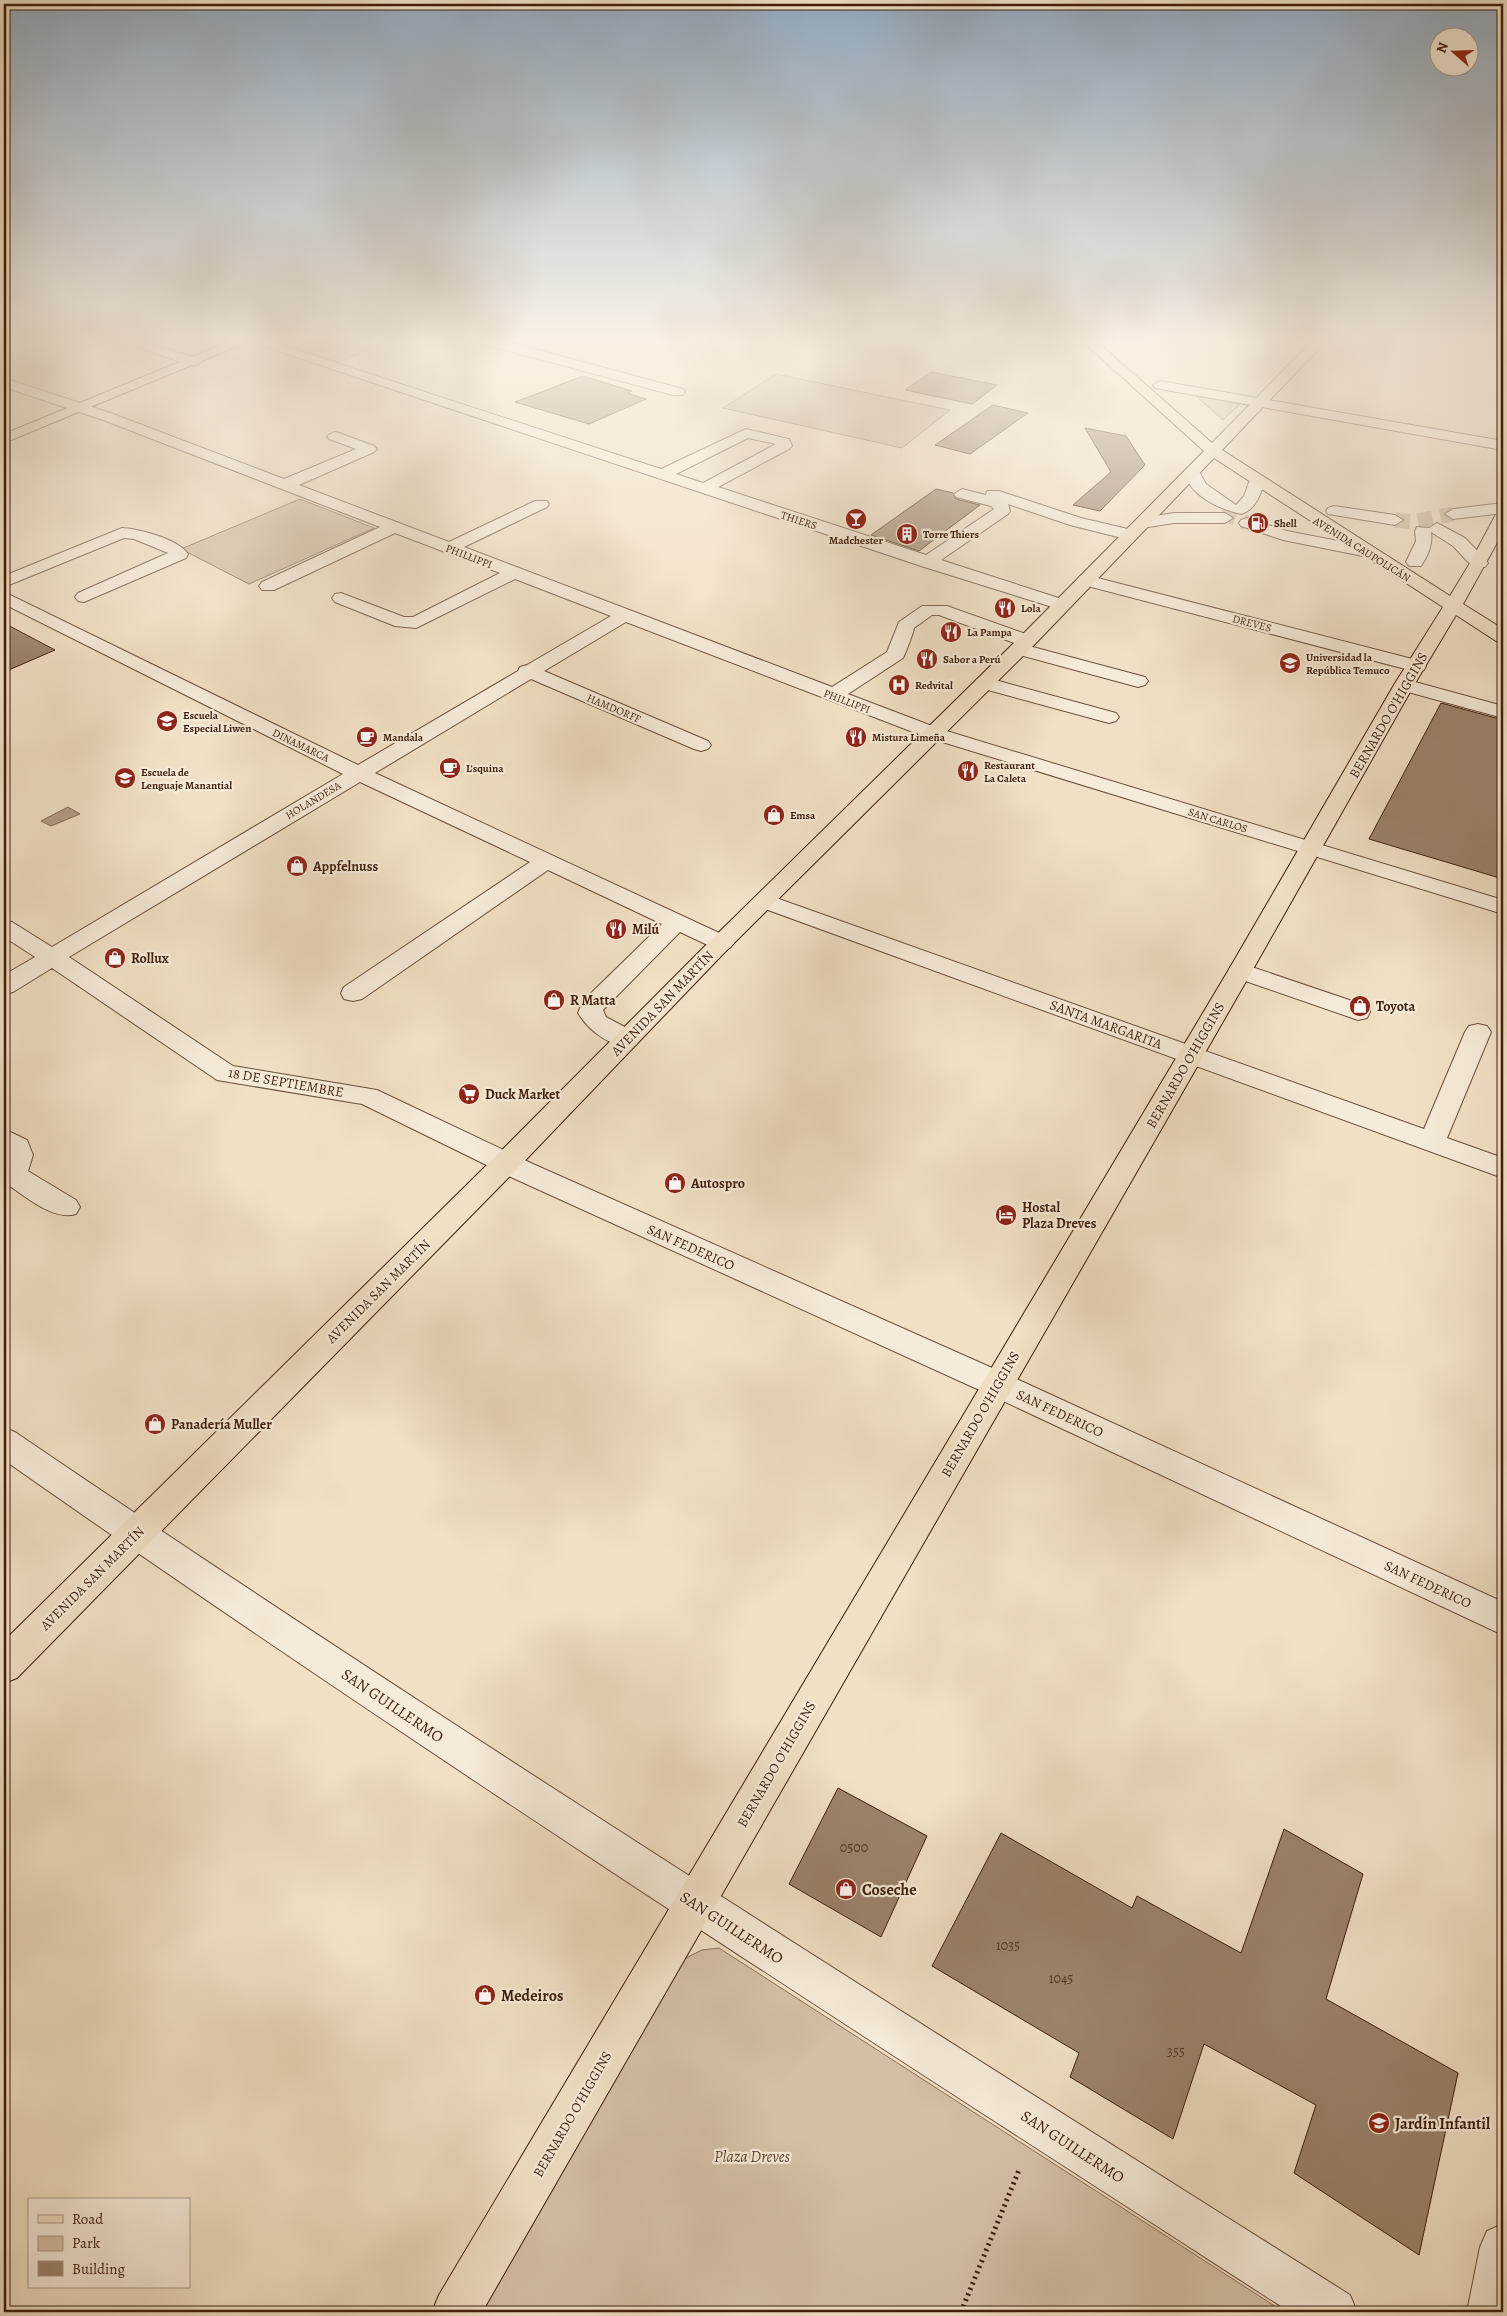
<svg xmlns="http://www.w3.org/2000/svg" width="1507" height="2316" viewBox="0 0 1507 2316" font-family="Alegreya,serif">
<style>
.green{fill:#d3bfa6;stroke:#886e59}
.water{fill:#b49e86;stroke:#856b55}
.building{fill:#9b836c;stroke:#3e1e0c}
.lines{fill:none;stroke-linecap:round;stroke-linejoin:round}
.minor-tunnel{stroke:#cdb9a0;stroke-width:15;stroke-dasharray:15 8;stroke-linecap:butt}
.minor-casing{stroke:#6b4e3a;stroke-width:2}
.major-casing{stroke:#3e1e0c;stroke-width:2}
.path-far1{stroke:#3e1e0c;stroke-width:2;stroke-dasharray:0.5 1;stroke-linecap:butt}
.path{stroke:#3e1e0c;stroke-width:5;stroke-dasharray:2 4;stroke-linecap:butt}
.minor{fill:#f6ebd9;fill-rule:evenodd}
.major{fill:#f1e0c5;fill-rule:evenodd}
.labels{text-anchor:middle;stroke-width:4.5;stroke-linejoin:round;paint-order:stroke}
.far-street-label{font-size:11px;fill:#3e1e0c;stroke:#f6ebd9}
.far-poi-label{font-size:11px;font-weight:bold;fill:#3e1e0c;stroke:#f6ebd9;text-anchor:start}
.street-label{font-size:14px;fill:#3e1e0c;stroke:#f6ebd9}
.poi-label{font-size:14px;font-weight:bold;fill:#3e1e0c;stroke:#f6ebd9;text-anchor:start}
.near-number-label{font-size:14px;fill:#553724}
.near-street-label{font-size:16px;fill:#3e1e0c;stroke:#f6ebd9}
.near-poi-label{font-size:16px;font-weight:bold;fill:#3e1e0c;stroke:#f6ebd9;text-anchor:start}
.near-park-label{font-size:16px;font-style:italic;fill:#634632;stroke:#f6ebd9}
</style>
<rect width="100%" height="100%" fill="#f1e0c5"/>
<filter id="stains"><feTurbulence type="fractalNoise" baseFrequency=".004" numOctaves="4"/><feColorMatrix values="0 0 0 0 .2 0 0 0 0 .09 0 0 0 0 .02 0 0 0 .5 -.17"/></filter>
<radialGradient id="worn" r=".72"><stop offset=".6" stop-color="#630" stop-opacity="0"/><stop offset="1" stop-color="#630" stop-opacity=".3"/></radialGradient>
<path class="green" d="M269 340H349L348 342 371 349 338 362Z
M776 374 950 410 902 448 723 408Z
M1196 396 1240 404 1223 420Z
M300 499 374 528 249 584 181 549Z
M719 1948 1284 2312H480L684 1959 702 1950Z"/>
<path class="water" d="M68 807 80 814 51 826 41 821Z"/>
<path class="building" d="M931 372 997 385 972 404 905 390Z
M583 376 632 391 627 393 646 399 589 424 515 402Z
M993 405 1028 413 970 454 935 445Z
M1085 428 1126 436 1145 465 1100 511 1073 505 1111 472Z
M936 489 953 493 956 499 980 505 919 551 871 535Z
M4 623 55 650 4 672Z
M1441 703 1503 720V879L1369 839Z
M838 1788 927 1836 881 1937 789 1884Z
M1284 1829 1363 1874 1326 1999 1458 2073 1419 2255 1294 2173 1316 2105 1204 2044 1173 2139 1070 2077 1079 2053 932 1966 1001 1833 1132 1908 1137 1896 1241 1953Z"/>
<g class="lines">
<path class="minor-tunnel" d="M1228 506 1233 517 1247 523
M1395 520 1412 522 1453 514"/>
<g class="minor-casing">
<path id="minor" d="M117 340H138L200 359 202 362 195 366 190 365Z
M245 340H266L661 469 746 429 789 439 792 446 789 449 718 487 926 555 994 509 991 506 956 497 954 494 962 489 986 495 987 491H999L1081 518 1136 531 1138 535 1136 539 1130 540 1070 525 1008 504 1010 511 1008 514 941 560 1068 601 1071 605 1068 609 1062 610 921 566ZM748 438 776 444 703 483 676 474Z
M478 340H501L683 389 685 392 683 395H673L479 343Z
M1069 340H1095L1096 342 1089 346 1070 343Z
M1474 340H1503V348L1475 343Z
M4 378 113 414 284 479 356 449 329 439 327 436 334 432 339 433 374 446 377 449 374 452 299 485 449 542 535 501H547L549 504 547 507 464 547 832 687 887 652 899 622 922 606H947L1034 637 1036 641 1029 646 1145 677 1148 681 1145 685 1138 687 1012 653 1010 649 1012 645 1017 644 939 615H932L914 628C914 631 905 655 903 658L848 694 940 729 1503 900V914L926 737 626 622 544 671 708 741 711 745 708 749 701 751 694 749 531 679 375 773 730 938 734 943 730 948 722 950 714 948 680 932 603 1010 606 1017 636 1033 640 1039 636 1045C614 1051 589 1031 578 1013L583 1001 662 924 548 870 362 999 353 1001 344 999 341 993 344 987 530 862 360 782 69 957 233 1066 377 1090 533 1164 1008 1375 1503 1602V1635L986 1393 513 1178 362 1104 217 1080 52 968 13 992 4 994V975L35 957 4 937V920L12 922 52 947 343 774 4 604V592L358 765 518 671 520 667 527 665 611 616 515 579 416 628 395 626 335 602 332 598 335 594 341 593 404 617H413L500 573 395 533 274 590H262L259 586 262 582 380 527 103 420 4 387Z
M1160 381 1503 441V450L1155 388 1153 385Z
M1192 466 1197 468 1206 484 1236 505 1244 496 1251 477H1263L1265 480C1261 493 1256 510 1241 514 1220 509 1190 497 1184 471Z
M1503 503V513L1453 519 1445 514 1453 509Z
M1334 506 1395 515 1403 520 1395 525 1328 514 1326 511 1328 508Z
M1174 513H1225L1233 518 1225 523H1174L1142 528 1134 523 1142 518Z
M1247 518 1287 531 1374 548 1376 552 1374 556 1368 557 1283 540 1241 526 1239 523 1241 520Z
M1437 523 1465 538 1485 559 1488 563 1485 567H1473L1453 546 1431 532C1433 544 1428 556 1421 566H1409L1406 562 1416 541 1415 531 1417 527 1429 528Z
M122 528C140 529 178 539 188 554L186 558 84 602 78 601 75 597 78 593 168 553 134 539 124 538 4 587V576Z
M1086 575 1424 662 1426 666 1424 670 1417 672 1080 584 1077 580 1080 576Z
M984 677 1116 713 1119 717 1116 721 1109 723 977 687 974 683 977 679Z
M1404 679 1503 706V718L1397 689 1394 685 1397 681Z
M765 894 1424 1129 1465 1032 1469 1026 1478 1024 1487 1026 1491 1032 1447 1138 1503 1158V1178L757 906 753 901 757 896Z
M1240 963 1367 1006 1370 1012 1367 1018 1358 1020 1231 976 1228 971 1231 966Z
M4 1129 27 1140 33 1155 28 1171 76 1200 80 1207 76 1214C53 1221 27 1197 8 1185L4 1177Z
M4 1428 15 1432C453 1730 902 2012 1350 2295L1357 2312H1290C858 2033 425 1755 4 1460Z
M1503 2224V2312H1467L1480 2247 1487 2231Z"/>
</g>
<g class="major-casing">
<path id="major" d="M233 340H252L4 443V434Z
M1081 340H1095L1212 443 1313 340H1327L1222 450 1450 596 1470 563 1495 516 1497 513 1503 511V532L1463 604 1503 629V642L1496 641 1456 615 1414 685 1252 971 482 2312H432L439 2295 1228 971 1394 685 1443 607 1214 458 1034 645 723 954 516 1170 17 1678 4 1683V1641L496 1156 707 944 1020 637 1204 451Z"/>
</g>
<path class="path-far1" d="M394 343 399 345"/>
<path class="path" d="M961 2312 1019 2170"/>
<use href="#minor" class="minor"/>
<use href="#major" class="major"/>
</g>
<linearGradient id="sky" x2="0" y2="1"><stop stop-color="#93abc1"/><stop offset="0.51" stop-color="#f9f1e5"/><stop offset="1" stop-color="#f9f1e5" stop-opacity="0"/></linearGradient>
<rect width="1507" height="665" fill="url(#sky)"/>
<defs>
<g id="bar-disc" transform="scale(1.125)"><circle r="9.5" fill="#8f2418" stroke="#f6ebd9"/><path d="M-6-5H6L.8 .8V4.5H3.5V6h-7V4.5H-.8V.8Z" fill="#fff"/></g>
<g id="fuel-disc" transform="scale(1.125)"><circle r="9.5" fill="#8f2418" stroke="#f6ebd9"/><path d="M-5.5-6h7V0h2V4h1.3V-2.5L3-4.5l.8-.8L6-3V5H2.5V1h-1V6h-7ZM-4.2-4.7v3.2H.2V-4.7Z" fill="#fff"/></g>
<g id="building-disc" transform="scale(1.125)"><circle r="9.5" fill="#8f2418" stroke="#f6ebd9"/><path d="M-4-6H4V6H1V3H-1V6H-4ZM-2.5-4.3h1.7v1.8h-1.7ZM.8-4.3h1.7v1.8H.8ZM-2.5-1h1.7V.8h-1.7ZM.8-1h1.7V.8H.8Z" fill="#fff"/></g>
<g id="restaurant-disc" transform="scale(1.125)"><circle r="9.5" fill="#8f2418" stroke="#f6ebd9"/><path d="M-5-6h1v4h1v-4h1v4h1v-4h1v5L-1.5 .5V6h-2V.5L-5-1ZM5-6V6H3V1.5H1.5Q1.5-4 5-6Z" fill="#fff"/></g>
<g id="university-disc" transform="scale(1.125)"><circle r="9.5" fill="#8f2418" stroke="#f6ebd9"/><path d="M0-5L7-2L0 1L-7-2ZM-4 1L0 2.5L4 1V4Q0 6-4 4Z" fill="#fff"/></g>
<g id="hospital-disc" transform="scale(1.125)"><circle r="9.5" fill="#8f2418" stroke="#f6ebd9"/><path d="M-5-5h3v3.5h4V-5h3V5h-3V1.5h-4V5h-3Z" fill="#fff"/></g>
<g id="school-disc" transform="scale(1.125)"><circle r="9.5" fill="#8f2418" stroke="#f6ebd9"/><path d="M0-5L7-2L0 1L-7-2ZM-4 1L0 2.5L4 1V4Q0 6-4 4Z" fill="#fff"/></g>
<g id="cafe-disc" transform="scale(1.125)"><circle r="9.5" fill="#8f2418" stroke="#f6ebd9"/><path d="M-5.5-4.5H6V0H3Q3 3.5 0 3.5H-2.5Q-5.5 3.5-5.5 0ZM3-3.2v2h1.7v-2ZM-6 4.5H4V6H-6Z" fill="#fff"/></g>
<g id="shop-disc" transform="scale(1.125)"><circle r="9.5" fill="#8f2418" stroke="#f6ebd9"/><path d="M-5-2.5h2.3a2.7 3.5 0 0 1 5.4 0H5L5.5 6h-11ZM-1.5-2.5h3a1.5 2.3 0 0 0-3 0Z" fill="#fff"/></g>
<g id="supermarket-disc" transform="scale(1.125)"><circle r="9.5" fill="#8f2418" stroke="#f6ebd9"/><path d="M-6-5.5h2.5l.6 2H6L4.5 2H-2.5L-4.4-4H-6ZM-1.5 3.2a1.3 1.3 0 1 0 .1 0ZM3 3.2a1.3 1.3 0 1 0 .1 0Z" fill="#fff"/></g>
<g id="hotel-disc" transform="scale(1.125)"><circle r="9.5" fill="#8f2418" stroke="#f6ebd9"/><path d="M-6-4.5h1.5V1H6V5H4.5V3h-9V5H-6ZM-4 0a1.8 1.8 0 1 1 3.6 0ZM.5 0V-2.5h3Q6-2.5 6 0Z" fill="#fff"/></g>
</defs>
<g fill-rule="evenodd">
<use href="#bar-disc" x="856" y="519"/>
<use href="#fuel-disc" x="1258" y="523"/>
<use href="#building-disc" x="907" y="534"/>
<use href="#restaurant-disc" x="1005" y="608"/>
<use href="#restaurant-disc" x="951" y="632"/>
<use href="#restaurant-disc" x="927" y="659"/>
<use href="#university-disc" x="1290" y="663"/>
<use href="#hospital-disc" x="899" y="685"/>
<use href="#school-disc" x="167" y="721"/>
<use href="#cafe-disc" x="367" y="737"/>
<use href="#restaurant-disc" x="856" y="737"/>
<use href="#cafe-disc" x="450" y="768"/>
<use href="#restaurant-disc" x="968" y="771"/>
<use href="#school-disc" x="125" y="778"/>
<use href="#shop-disc" x="774" y="815"/>
<use href="#shop-disc" x="297" y="866"/>
<use href="#restaurant-disc" x="616" y="929"/>
<use href="#shop-disc" x="115" y="958"/>
<use href="#shop-disc" x="554" y="1000"/>
<use href="#shop-disc" x="1360" y="1006"/>
<use href="#supermarket-disc" x="469" y="1094"/>
<use href="#shop-disc" x="675" y="1183"/>
<use href="#hotel-disc" x="1006" y="1215"/>
<use href="#shop-disc" x="155" y="1424"/>
<use href="#shop-disc" x="846" y="1889"/>
<use href="#shop-disc" x="485" y="1995"/>
<use href="#school-disc" x="1379" y="2123"/>
</g>
<g class="labels">
<g class="far-street-label">
<text transform="translate(799 520) rotate(18)" y="4">THIERS</text>
<text transform="translate(1362 549) rotate(32)" y="4">AVENIDA CAUPOLICÁN</text>
<text transform="translate(469 556) rotate(21)" y="4">PHILLIPPI</text>
<text transform="translate(1252 623) rotate(15)" y="4">DREVES</text>
<text transform="translate(847 701) rotate(21)" y="4">PHILLIPPI</text>
<text transform="translate(614 708) rotate(23)" y="4">HAMDORFF</text>
<text transform="translate(301 745) rotate(26)" y="4">DINAMARCA</text>
<text transform="translate(313 800) rotate(-31)" y="4">HOLANDESA</text>
<text transform="translate(1218 820) rotate(17)" y="4">SAN CARLOS</text>
</g>
<g class="far-poi-label">
<text x="1274" y="527">Shell</text>
<text x="923" y="538">Torre Thiers</text>
<text x="856" y="544" text-anchor="middle">Madchester</text>
<text x="1021" y="612">Lola</text>
<text x="967" y="636">La Pampa</text>
<text x="1306" y="661">Universidad la<tspan x="1306" dy="13">República Temuco</tspan></text>
<text x="943" y="663">Sabor a Perú</text>
<text x="915" y="689">Redvital</text>
<text x="183" y="719">Escuela<tspan x="183" dy="13">Especial Liwen</tspan></text>
<text x="383" y="741">Mandala</text>
<text x="872" y="741">Mistura Limeña</text>
<text x="984" y="769">Restaurant<tspan x="984" dy="13">La Caleta</tspan></text>
<text x="466" y="772">L'squina</text>
<text x="141" y="776">Escuela de<tspan x="141" dy="13">Lenguaje Manantial</tspan></text>
<text x="790" y="819">Emsa</text>
</g>
<g class="street-label">
<text transform="translate(1388 715) rotate(-60)" y="5">BERNARDO O'HIGGINS</text>
<text transform="translate(662 1003) rotate(-46)" y="5">AVENIDA SAN MARTÍN</text>
<text transform="translate(1106 1024) rotate(20)" y="5">SANTA MARGARITA</text>
<text transform="translate(1185 1065) rotate(-60)" y="5">BERNARDO O'HIGGINS</text>
<text transform="translate(286 1082) rotate(10)" y="5">18 DE SEPTIEMBRE</text>
<text transform="translate(691 1247) rotate(24)" y="5">SAN FEDERICO</text>
<text transform="translate(378 1291) rotate(-45)" y="5">AVENIDA SAN MARTÍN</text>
<text transform="translate(1060 1413) rotate(25)" y="5">SAN FEDERICO</text>
<text transform="translate(980 1414) rotate(-60)" y="5">BERNARDO O'HIGGINS</text>
<text transform="translate(92 1578) rotate(-45)" y="5">AVENIDA SAN MARTÍN</text>
<text transform="translate(1428 1584) rotate(25)" y="5">SAN FEDERICO</text>
<text transform="translate(776 1764) rotate(-60)" y="5">BERNARDO O'HIGGINS</text>
<text transform="translate(572 2114) rotate(-60)" y="5">BERNARDO O'HIGGINS</text>
</g>
<g class="poi-label">
<text x="313" y="871">Appfelnuss</text>
<text x="632" y="934">Milú</text>
<text x="131" y="963">Rollux</text>
<text x="570" y="1005">R Matta</text>
<text x="1376" y="1011">Toyota</text>
<text x="485" y="1099">Duck Market</text>
<text x="691" y="1188">Autospro</text>
<text x="1022" y="1212">Hostal<tspan x="1022" dy="16">Plaza Dreves</tspan></text>
<text x="171" y="1429">Panadería Muller</text>
</g>
<g class="near-number-label">
<text x="854" y="1852">0500</text>
<text x="1008" y="1950">1035</text>
<text x="1061" y="1983">1045</text>
<text x="1176" y="2056">355</text>
</g>
<g class="near-street-label">
<text transform="translate(393 1705) rotate(34)" y="6">SAN GUILLERMO</text>
<text transform="translate(732 1927) rotate(33)" y="6">SAN GUILLERMO</text>
<text transform="translate(1073 2146) rotate(33)" y="6">SAN GUILLERMO</text>
</g>
<g class="near-poi-label">
<text x="862" y="1895">Coseche</text>
<text x="501" y="2001">Medeiros</text>
<text x="1395" y="2129">Jardín Infantil</text>
</g>
<g class="near-park-label">
<text x="752" y="2162">Plaza Dreves</text>
</g>
</g>
<rect width="1507" height="2316" fill="none" stroke="#f1e0c5" stroke-width="20"/>
<rect x="5" y="5" width="1497" height="2306" fill="none" stroke="#3e1e0c" stroke-width="2.5"/>
<rect x="10" y="10" width="1487" height="2296" fill="none" stroke="#3e1e0c"/>
<rect x="28" y="2198" width="162" height="90" fill="#f6ebd9" stroke="#ac9987"/>
<rect x="38" y="2215" width="25" height="8" fill="#f1e0c5" stroke="#ac9987"/>
<text x="72" y="2224" font-size="15" fill="#3e1e0c">Road</text>
<rect x="38" y="2236" width="25" height="15" fill="#d3bfa6" stroke="#ac9987"/>
<text x="72" y="2248" font-size="15" fill="#3e1e0c">Park</text>
<rect x="38" y="2261" width="25" height="15" fill="#9b836c" stroke="#ac9987"/>
<text x="72" y="2274" font-size="15" fill="#3e1e0c">Building</text>
<g transform="translate(1454 52) rotate(290)"><circle r="24" fill="#f6ebd9" stroke="#ac9987"/>
<path d="M0-4L9 19L0 12L-9 19Z" fill="#8f2418"/>
<text y="-8" font-size="14" font-weight="bold" text-anchor="middle" fill="#3e1e0c">N</text>
</g>
<rect width="100%" height="100%" filter="url(#stains)"/>
<rect width="100%" height="100%" fill="url(#worn)"/>
</svg>
